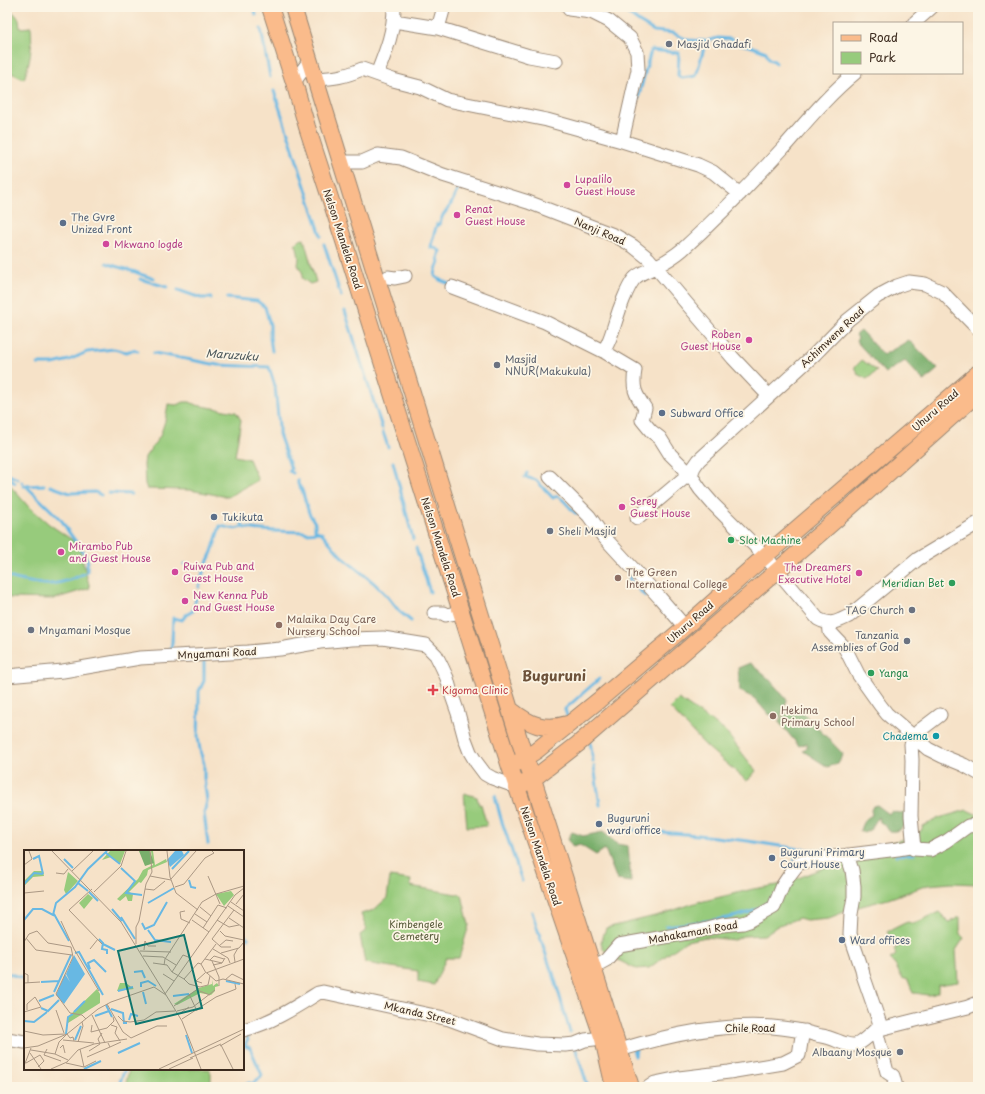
<svg xmlns="http://www.w3.org/2000/svg" width="985" height="1094" viewBox="0 0 985 1094" font-family="'Playpen Sans',sans-serif">
<style>
.green{fill:#97cb7c;stroke:#697a4d}
.forest{fill:#79af6c;stroke:#5a6c45}
.lines{fill:none;stroke-linecap:round;stroke-linejoin:round}
.stream{stroke:#68b8e3;stroke-width:3}
.minor-casing{stroke:#988673;stroke-width:15}
.major-casing{stroke:#988673;stroke-width:18}
.minor{stroke:#fff;stroke-width:13}
.major{stroke:#fabb8b;stroke-width:16}
.worship-dot{fill:#6b7280;stroke:#fcf5e5;stroke-width:1.5}
.hotel-dot{fill:#d1479c;stroke:#fcf5e5;stroke-width:1.5}
.service-dot{fill:#5c6f8a;stroke:#fcf5e5;stroke-width:1.5}
.leisure-dot{fill:#2e9e5b;stroke:#fcf5e5;stroke-width:1.5}
.education-dot{fill:#8d6e63;stroke:#fcf5e5;stroke-width:1.5}
.health-dot{fill:#e0444e;stroke:#fcf5e5;stroke-width:1.5}
.culture-dot{fill:#0f9aa8;stroke:#fcf5e5;stroke-width:1.5}
.labels{text-anchor:middle;stroke-width:3.5;stroke-linejoin:round;paint-order:stroke}
.worship-label{font-size:10px;fill:#5b616d;stroke:#fcf5e5;text-anchor:start}
.hotel-label{font-size:10px;fill:#b23c85;stroke:#fcf5e5;text-anchor:start}
.service-label{font-size:10px;fill:#4e5e75;stroke:#fcf5e5;text-anchor:start}
.street-label{font-size:10px;fill:#3b2a1e;stroke:#fcf5e5}
.leisure-label{font-size:10px;fill:#27864d;stroke:#fcf5e5;text-anchor:start}
.education-label{font-size:10px;fill:#785e54;stroke:#fcf5e5;text-anchor:start}
.health-label{font-size:10px;fill:#be3a42;stroke:#fcf5e5;text-anchor:start}
.culture-label{font-size:10px;fill:#0d838f;stroke:#fcf5e5;text-anchor:end}
.park-label{font-size:10px;fill:#575a3a;stroke:#fcf5e5}
.water-label{font-size:11px;font-style:italic;fill:#485559;stroke:#fcf5e5}
.district-label{font-size:14px;font-weight:bold;fill:#6d523a;stroke:#fcf5e5}
.inset-river{fill:none;stroke:#68b8e3;stroke-width:2}
.inset-road{fill:none;stroke:#ab9884;stroke-width:1}
.view{fill:#0f766e;fill-opacity:0.15;stroke:#0f766e;stroke-width:2}
.inset-edge{fill:none;stroke:#3b2a1e;stroke-width:2}
</style>
<rect width="100%" height="100%" fill="#fcf5e5"/>
<filter id="ink" filterUnits="userSpaceOnUse"><feTurbulence type="fractalNoise" baseFrequency=".025" numOctaves="2"/><feDisplacementMap in="SourceGraphic" scale="8" xChannelSelector="R" yChannelSelector="G"/><feConvolveMatrix kernelMatrix="1 2 1 2 8 2 1 2 1" color-interpolation-filters="sRGB"/></filter>
<filter id="wash" filterUnits="userSpaceOnUse"><feTurbulence type="fractalNoise" baseFrequency=".012" numOctaves="4" result="noise"/><feDisplacementMap in="SourceGraphic" scale="16" xChannelSelector="R" yChannelSelector="G"/><feGaussianBlur stdDeviation="0.9" result="paint"/><feColorMatrix in="noise" values="0 0 0 0 0 0 0 0 0 0 0 0 0 0 0 0 0 1.4 0 .05"/><feComposite in="paint" operator="in"/></filter>
<g filter="url(#wash)">
<rect width="100%" height="100%" fill="#f6e2c8"/>
<path class="green" d="M7 12 14 13 19 19 20 28 31 27C33 45 30 62 24 79L7 71Z
M304 239 316 282 310 284 302 278 303 274 298 265 299 258 297 247 295 244 299 240Z
M862 360 877 371 867 379 857 374 858 372 854 368Z
M184 402H190L196 405 236 412 241 420 235 456 249 459 258 480 228 497 190 490 147 489 145 484 144 465 145 457 160 436 165 421 168 404 176 405Z
M7 482 27 505 49 524 78 544 90 588 54 599 11 598 7 597Z
M679 699 725 731 756 771 747 781 706 746 670 708Z
M464 793 477 797 479 805 481 804 487 826 467 827Z
M967 810 978 815V884L951 883 928 885 888 899 854 908 829 918 806 920 799 918 779 925 764 935 743 936 734 940 706 937 686 941 649 968 636 969 610 956 603 949 601 942 606 928 659 915 701 901 700 902 753 889 784 884 835 863 874 846 909 838 921 831 923 826 939 818Z
M390 877 411 880 410 886 462 895 469 925 459 958H446L434 985 418 982V971L365 963 360 935 367 930 361 914 374 910 387 898Z
M939 912 949 922 960 917V934L964 938 956 950 958 982 938 985V992C929 998 922 993 913 993L908 980 902 978 894 963 890 959 896 955 894 949 897 948 887 932 905 923 908 922 913 924Z
M129 1069H209L211 1073V1087H125Z"/>
<path class="forest" d="M861 331 883 355 901 345 909 340 938 369 924 381 905 361 885 373 856 341 858 338 856 335Z
M750 663 769 679 787 700 781 717 768 714 754 698 740 691 738 668Z
M791 710 804 714 843 754 838 763 828 767 803 751 807 748V743L799 746 778 721Z
M877 805 889 814 891 811 899 813 906 812V824C900 830 897 832 889 831L885 825 880 822 878 817 871 829 864 833 860 831C862 822 865 819 872 815L871 810 873 806Z
M572 832 583 836 603 832 617 844 628 846 631 882 617 880 605 849 596 855 580 845 573 847 568 839Z"/>
<g class="lines">
<path class="stream" d="M254 7 256 15
M619 7 639 22 654 31 673 33 688 40 706 41 718 38 731 39 735 43 750 46 766 52 769 59 774 61 776 63
M261 29 270 77
M274 91 286 128
M638 99 651 50 679 53 678 76 682 78 696 76 706 41
M287 130 321 236
M324 244 341 296
M107 263C115 267 124 268 132 271 139 273 146 277 154 278
M140 279 167 287
M450 284 440 280 435 276 436 270 439 262 438 258 440 251 435 248H431L432 241 437 224 439 225 443 215 450 206 457 191 459 189
M178 290 201 298H211
M227 298 257 301 265 307 270 325V338L272 351
M345 311 382 428
M154 353 218 365 269 367 275 386 279 426V434L291 469 289 471 293 473
M38 364H53L69 360 87 352 114 349 126 352 133 350 138 351
M383 432 388 447
M393 462 413 539
M527 473 525 477 536 480 553 498 557 496 563 500 575 513H579
M7 474 18 479
M7 477 15 483
M298 480V484L302 490 309 513 315 523V530L319 532
M22 482 23 483
M23 486 44 485
M26 486 62 521 68 531 84 553 88 562
M50 486 70 493 95 492 101 495
M108 493 131 494
M242 527 243 516
M976 536 978 535
M416 548 430 592
M184 564 204 569
M632 572 629 580 634 584 645 596
M7 576C15 580 42 585 51 584 62 583 77 578 87 572V564
M199 587 204 569 212 552 220 526C228 527 235 531 242 527 262 532 283 531 305 532L306 533 321 532 341 556 374 583 387 596 399 611 411 621
M169 652H170L172 643 173 618 182 620 186 615 193 611 197 594
M204 657V681L199 691V699L198 737 200 750 204 764V778L207 801 204 813 208 844
M567 716 565 709 599 679
M590 741 593 761
M594 766 600 805
M495 796 501 819 522 881
M621 829 698 835 748 841 799 849 834 851
M896 855 914 854
M794 861 799 849
M532 912 550 967 553 973 570 1032
M666 926C691 922 758 920 772 898
M243 934 248 938
M7 973 25 979
M575 1047 588 1087
M633 1049 635 1056 636 1049
M118 1087 125 1069
M241 1087 249 1083 252 1084 261 1077 262 1075 250 1048 245 1046V1044L248 1040 246 1032"/>
</g>
</g>
<g filter="url(#ink)">
<g class="lines">
<g class="minor-casing">
<path id="minor" d="M444 7 438 28 529 56 556 61
M569 9 591 12 609 21 630 38 637 52 638 70 622 141
M394 21 438 28
M914 23 932 7
M377 74C386 51 394 32 394 7
M316 79C334 78 344 77 362 69L393 80 420 87 447 100 547 120 622 141 698 165 713 172 740 194
M294 82 310 60
M341 162H362L378 155 401 158 443 175 528 202 616 236 633 246 648 258 733 358 769 396
M388 277 395 278 405 276
M452 287 545 322 603 351 635 370C632 388 635 394 645 408L642 420 651 431 660 438 670 454 682 466 692 477
M978 329 942 292 925 284 909 282 897 286 878 296 848 320 814 355 699 460 694 467 692 472V477L700 489 713 504 765 556 818 619C831 626 837 622 849 616L918 559 978 523
M603 351C609 345 613 329 616 320 619 310 627 288 634 279 639 273 648 271 655 267 663 263 676 255 683 249 718 217 751 183 783 148 806 122 828 95 855 73
M550 477 589 516 603 536 660 598 685 627
M637 518 689 474
M434 613H443L446 615 461 612
M829 623 830 632 845 648 858 674 880 705 887 714 928 749 942 756 964 765 978 773
M7 676 63 671 140 658 248 652 280 649 320 642 352 639 383 638 426 645 436 655 442 667 447 678 451 693 458 713 465 739 470 752 476 762 485 774 492 778 517 787
M940 715 919 731 915 739 911 744 912 760 911 816 914 849 930 850 947 841 968 826 978 825
M593 967 606 960 619 945 699 931 722 925 743 923 749 921 774 907 783 885 791 873 798 864 809 860 898 849 915 846
M243 1030C271 1023 294 1008 318 993L323 992 449 1019 503 1039 537 1044 565 1045 575 1044 585 1040 612 1037
M876 1030 968 1007 978 1003
M876 1030 887 1072 893 1076 896 1087
M7 1039 25 1042
M619 1050C669 1035 729 1021 782 1028 790 1029 798 1030 806 1032 810 1033 813 1034 817 1035 820 1036 823 1036 826 1037 836 1039 845 1046 855 1045 861 1044 877 1029 880 1024L863 975 862 969 850 934 851 914 854 897V886L852 870 847 855
M649 1087 655 1083 679 1078 729 1072 783 1063 799 1055 802 1036 805 1031"/>
</g>
<g class="major-casing">
<path id="major" d="M270 7 294 82 307 127 343 238 510 767 603 1039 614 1087
M293 7 525 758 533 779 631 1087
M511 710C530 725 544 731 568 724
M517 763 536 751 599 700 685 627 765 556 978 373
M525 783 533 779 578 744 847 510 978 393"/>
</g>
<use href="#minor" class="minor"/>
<use href="#major" class="major"/>
</g>
</g>
<g class="worship-dot">
<circle cx="669" cy="44" r="4"/>
<circle cx="497" cy="365" r="4"/>
<circle cx="550" cy="531" r="4"/>
<circle cx="912" cy="610" r="4"/>
<circle cx="31" cy="630" r="4"/>
<circle cx="907" cy="641" r="4"/>
<circle cx="900" cy="1052" r="4"/>
</g>
<g class="hotel-dot">
<circle cx="567" cy="185" r="4"/>
<circle cx="457" cy="215" r="4"/>
<circle cx="106" cy="244" r="4"/>
<circle cx="749" cy="340" r="4"/>
<circle cx="622" cy="507" r="4"/>
<circle cx="61" cy="552" r="4"/>
<circle cx="175" cy="572" r="4"/>
<circle cx="859" cy="573" r="4"/>
<circle cx="185" cy="601" r="4"/>
</g>
<g class="service-dot">
<circle cx="63" cy="223" r="4"/>
<circle cx="662" cy="413" r="4"/>
<circle cx="214" cy="517" r="4"/>
<circle cx="599" cy="824" r="4"/>
<circle cx="772" cy="858" r="4"/>
<circle cx="842" cy="940" r="4"/>
</g>
<g class="leisure-dot">
<circle cx="731" cy="540" r="4"/>
<circle cx="952" cy="583" r="4"/>
<circle cx="871" cy="673" r="4"/>
</g>
<g class="education-dot">
<circle cx="618" cy="578" r="4"/>
<circle cx="279" cy="625" r="4"/>
<circle cx="773" cy="716" r="4"/>
</g>
<path class="health-dot" d="M431 684h4v4h4v4h-4v4h-4v-4h-4v-4h4z"/>
<circle class="culture-dot" cx="936" cy="736" r="4"/>
<g class="labels">
<g class="worship-label">
<text x="677" y="48">Masjid Ghadafi</text>
<text x="505" y="363">Masjid<tspan x="505" dy="12">NNUR(Makukula)</tspan></text>
<text x="558" y="535">Sheli Masjid</text>
<text x="904" y="614" text-anchor="end">TAG Church</text>
<text x="39" y="634">Mnyamani Mosque</text>
<text x="899" y="639" text-anchor="end">Tanzania<tspan x="899" dy="12">Assemblies of God</tspan></text>
<text x="892" y="1056" text-anchor="end">Albaany Mosque</text>
</g>
<g class="hotel-label">
<text x="575" y="183">Lupalilo<tspan x="575" dy="12">Guest House</tspan></text>
<text x="465" y="213">Renat<tspan x="465" dy="12">Guest House</tspan></text>
<text x="114" y="248">Mkwano logde</text>
<text x="741" y="338" text-anchor="end">Roben<tspan x="741" dy="12">Guest House</tspan></text>
<text x="630" y="505">Serey<tspan x="630" dy="12">Guest House</tspan></text>
<text x="69" y="550">Mirambo Pub<tspan x="69" dy="12">and Guest House</tspan></text>
<text x="183" y="570">Ruiwa Pub and<tspan x="183" dy="12">Guest House</tspan></text>
<text x="851" y="571" text-anchor="end">The Dreamers<tspan x="851" dy="12">Executive Hotel</tspan></text>
<text x="193" y="599">New Kenna Pub<tspan x="193" dy="12">and Guest House</tspan></text>
</g>
<g class="service-label">
<text x="71" y="221">The Gvre<tspan x="71" dy="12">Unized Front</tspan></text>
<text x="670" y="417">Subward Office</text>
<text x="222" y="521">Tukikuta</text>
<text x="607" y="822">Buguruni<tspan x="607" dy="12">ward office</tspan></text>
<text x="780" y="856">Buguruni Primary<tspan x="780" dy="12">Court House</tspan></text>
<text x="850" y="944">Ward offices</text>
</g>
<g class="street-label">
<text transform="translate(600 231) rotate(23)" y="4">Nanji Road</text>
<text transform="translate(343 239) rotate(72)" y="4">Nelson Mandela Road</text>
<text transform="translate(832 337) rotate(-43)" y="4">Achimwene Road</text>
<text transform="translate(935 410) rotate(-41)" y="4">Uhuru Road</text>
<text transform="translate(441 547) rotate(72)" y="4">Nelson Mandela Road</text>
<text transform="translate(690 622) rotate(-41)" y="4">Uhuru Road</text>
<text transform="translate(217 653) rotate(-3)" y="4">Mnyamani Road</text>
<text transform="translate(541 856) rotate(71)" y="4">Nelson Mandela Road</text>
<text transform="translate(693 932) rotate(-10)" y="4">Mahakamani Road</text>
<text transform="translate(420 1013) rotate(13)" y="4">Mkanda Street</text>
<text x="750" y="1032">Chile Road</text>
</g>
<g class="leisure-label">
<text x="739" y="544">Slot Machine</text>
<text x="944" y="587" text-anchor="end">Meridian Bet</text>
<text x="879" y="677">Yanga</text>
</g>
<g class="education-label">
<text x="626" y="576">The Green<tspan x="626" dy="12">International College</tspan></text>
<text x="287" y="623">Malaika Day Care<tspan x="287" dy="12">Nursery School</tspan></text>
<text x="781" y="714">Hekima<tspan x="781" dy="12">Primary School</tspan></text>
</g>
<g class="health-label">
<text x="442" y="694">Kigoma Clinic</text>
</g>
<g class="culture-label">
<text x="928" y="740">Chadema</text>
</g>
<g class="park-label">
<text x="416" y="928">Kimbengele<tspan x="416" dy="12">Cemetery</tspan></text>
</g>
<g class="water-label">
<text transform="translate(232 355) rotate(4)" y="4">Maruzuku</text>
</g>
<g class="district-label">
<text x="554" y="681">Buguruni</text>
</g>
</g>
<g transform="translate(24 850)">
<rect width="220" height="220" fill="#f6e2c8"/>
<path d="M86 1H101L96 14 87 7 78 10ZM127 1H129L131 15 142 9 143 12 124 20 123 25 117 33 115 32 105 42 109 44 108 51H104L102 46 96 51 93 49 114 29 119 20 129 15ZM10 21H19L20 26 9 27 0 36V31ZM44 22 54 31 42 44 40 40ZM207 41 210 45 200 56 192 44ZM64 44 69 48 60 59 55 53ZM188 130 189 136 193 133 195 136 191 137V141L187 145 176 143 153 155 150 154 175 138 188 134ZM96 133H102L110 139 93 141ZM73 139 76 144V153L44 173V167Z" fill="#97cb7c"/>
<path d="M115 1H126L130 13 121 16Z" fill="#79af6c"/>
<path d="M151 1H158L160 5 146 17 143 10ZM50 105 61 124 40 154 32 145 41 124 46 132 42 124Z" fill="#68b8e3"/>
<path class="inset-river" d="M82 3 96 14M9 9 15 6 19 24M40 9 49 18M97 18 111 31 102 43 118 45M148 19 165 1M165 30 167 37 172 38M54 33 64 41M0 34 10 23 19 24M65 42 74 51M124 53 150 38M88 59 98 71M30 64 45 91M97 67 111 89M0 70 9 59H18L29 65 32 53 51 37 64 19 83 1M118 73 121 79 130 75 143 52M124 80 131 90 147 92M75 89 79 93 78 99 83 100V104M79 94 91 100M51 103 55 102 79 145M66 119 64 113 70 110 82 122M110 122 118 121 121 128M202 131 216 134M17 132 35 131M117 137V133L124 131 132 136M94 141 109 137M30 142 47 105M119 142 122 154M149 146 165 144M15 151 30 145M82 155 88 167M17 158 24 161 35 150M87 159 99 163 100 173H103M50 162 61 151M71 166 85 161M105 170 107 164 114 166M0 171 10 172 23 162M42 184 44 167 49 164M162 185 168 203M51 190 57 176M94 203 116 193M60 219 77 211"/>
<path class="inset-road" d="M28 1 97 72 158 171 177 219M143 1 146 27 152 43 174 60M0 15 8 9 5 1M48 21 69 1M32 23 40 24 44 19M126 26 147 30M184 26 196 54M147 29 172 1M151 37 160 34 181 8 190 3 188 1M68 39 45 60 78 94M121 39 130 40 141 31M70 42 97 16 102 1M0 43 20 41M207 52 220 61M212 54 220 44M204 56 220 67M176 57 187 66M161 61 156 62 157 69 166 73M171 64 183 72M205 68 220 78M168 70 185 82M193 70 205 77 215 75M37 71 50 99 75 141M179 78 194 55 203 58M196 81 201 86 220 90M2 88 12 100 48 105M0 92 5 84 13 81 24 93 47 97 49 107 32 144 46 163 58 165 62 169M112 94V77L115 71 122 34 128 22 126 1M195 96 202 90 209 91M207 97H197L188 89 210 60M66 99 74 89M189 99 204 108 206 113M120 100 121 91 124 96H132M116 101 147 102M197 103 215 98 220 92M119 106 139 107 152 115M167 108 159 105 148 122 160 129 174 113 177 114M181 109 198 113M186 110 190 106 200 109M188 111 195 127V136M211 112 210 105 214 98M129 113 143 115 148 122M177 114 182 123 220 109M177 114 192 94M140 115 141 109 178 52 192 44 220 36M189 115 198 113 201 108M0 123 4 125V133M183 123 192 131 199 129 220 134M139 124 150 131M160 129 165 134 176 137 184 135 186 126M201 130 208 124 220 130M0 133 16 132M178 133 172 131 181 123M173 140 186 145M141 144 211 45 220 38M165 144 173 161M83 154 99 182 107 188 133 176H143M150 156 175 138M32 160 40 183M153 161 169 157 191 140M0 162 17 157 11 147 3 154V160M155 164 165 157M68 165 81 193M94 166 99 171 106 172 120 170 132 162 151 161M158 169 192 147 212 139 211 134M68 175 67 182 83 178 90 171 89 167M87 175 93 177 91 183 96 191M0 181 19 185 41 184M43 184 46 188 49 187 50 191M39 190 70 193M54 192 59 176 58 172M197 195 209 219M196 196 217 184M86 197 97 192M0 198 14 196 43 184 74 159 87 152 130 137 142 145M36 198 39 195 41 203M23 199 20 205 37 211M56 199 60 217M7 200 31 204 44 210M65 201 76 194 74 189 78 183M6 203 17 219M31 204 35 192 43 184M63 207 86 197 84 193M166 208 197 194M2 213 16 205 20 211 14 217M42 213 60 217 72 211M0 216 7 198M27 219 43 212 54 200 70 194 103 189M135 219 220 179M145 219 169 208"/>
<path class="view" d="M160 85 178 158 112 174 94 101Z"/>
<rect width="220" height="220" class="inset-edge"/>
</g>
<rect width="985" height="1094" fill="none" stroke="#fcf5e5" stroke-width="24"/>
<rect x="833" y="22" width="130" height="52" fill="#fcf5e5" stroke="#afa495"/>
<rect x="841" y="35" width="20" height="6" fill="#fabb8b" stroke="#afa495"/>
<text x="869" y="42" font-size="12" fill="#3b2a1e">Road</text>
<rect x="841" y="52" width="20" height="12" fill="#97cb7c" stroke="#afa495"/>
<text x="869" y="62" font-size="12" fill="#3b2a1e">Park</text>
</svg>
